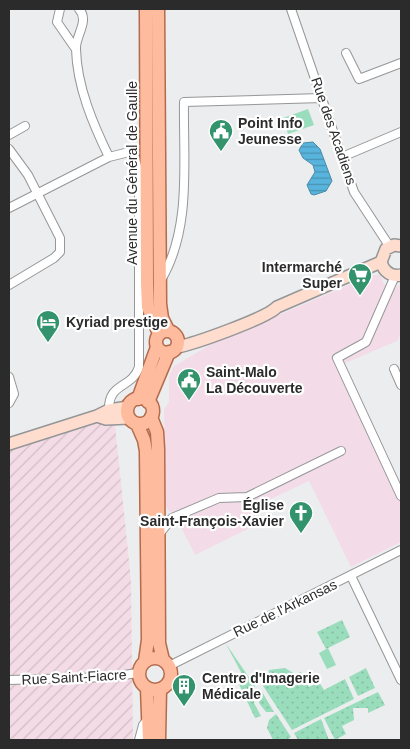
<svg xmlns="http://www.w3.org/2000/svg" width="410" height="749" viewBox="0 0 410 749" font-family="Helvetica,sans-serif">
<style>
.commercial{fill:#f3dce8}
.industrial{fill:url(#industrial-furrows)}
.grass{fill:url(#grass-dots)}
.park{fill:url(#park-tufts)}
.garden{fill:#9addbd}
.water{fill:url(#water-rules);stroke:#4a8ba7}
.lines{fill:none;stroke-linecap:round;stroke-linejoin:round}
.street-casing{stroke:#959697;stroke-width:10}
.secondary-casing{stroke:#959697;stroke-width:14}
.primary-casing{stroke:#b46b4c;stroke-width:15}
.street{stroke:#fff;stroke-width:8}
.secondary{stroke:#feddcf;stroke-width:11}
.primary{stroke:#febb9e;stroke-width:12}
.labels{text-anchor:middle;stroke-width:4.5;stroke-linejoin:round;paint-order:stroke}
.poi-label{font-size:14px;font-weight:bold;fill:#2b2b2c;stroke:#fff;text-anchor:start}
.street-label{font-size:14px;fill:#2b2b2c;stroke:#fff}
</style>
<defs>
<pattern id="industrial-furrows" width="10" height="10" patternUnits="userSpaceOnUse" patternTransform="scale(1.25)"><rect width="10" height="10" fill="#f4dce6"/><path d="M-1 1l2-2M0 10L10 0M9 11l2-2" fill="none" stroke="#d1bdc5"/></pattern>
<pattern id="grass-dots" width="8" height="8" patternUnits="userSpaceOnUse" patternTransform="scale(1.25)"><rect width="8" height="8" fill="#9addbd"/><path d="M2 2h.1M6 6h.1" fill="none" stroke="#85bea3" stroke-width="1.8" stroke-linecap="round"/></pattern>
<pattern id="park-tufts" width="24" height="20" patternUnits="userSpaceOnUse" patternTransform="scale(1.25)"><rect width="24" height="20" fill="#9addbd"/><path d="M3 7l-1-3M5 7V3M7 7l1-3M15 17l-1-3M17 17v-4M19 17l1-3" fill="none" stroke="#85bea3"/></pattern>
<pattern id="water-rules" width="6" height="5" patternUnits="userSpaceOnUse" patternTransform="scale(1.25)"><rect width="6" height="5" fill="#58b4dc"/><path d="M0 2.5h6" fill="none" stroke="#4993b3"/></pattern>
</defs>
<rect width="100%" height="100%" fill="#ecedee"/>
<path class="commercial" d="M372 275H380L384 284 393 291 401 283V334L397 341 343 364 401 486V542L351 567 309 481 254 507 262 522 195 555 178 521 165 506 164 409 169 402V378L173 367 211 344Z"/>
<path class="industrial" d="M113 405 131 581 133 740H9V439Z"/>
<path class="grass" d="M342 620 350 637 326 649 317 632Z
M226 644 255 686 254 703 261 716 255 718 237 680 243 676Z
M285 668 295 674 301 672 309 687 319 682 324 690 345 679 354 699 292 730 263 686 268 677 269 670Z
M366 668 375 688 358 696 349 677Z
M261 690 274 712H266L259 703Z
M378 692 385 705 368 713V708H353L354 720 342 726 346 734 335 740 324 718Z
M276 714 291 737 287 740H273L267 728 269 720Z
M321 719 329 740H298L294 733Z"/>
<path class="park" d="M328 648 336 665 327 669 319 653Z"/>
<path class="garden" d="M308 109 314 125 288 134 283 118Z"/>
<path class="water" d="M313 142 320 149 332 181 326 191 314 195 311 194 307 185 315 172 313 165 303 158 299 150 303 143Z"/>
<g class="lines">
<g class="street-casing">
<path id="street" d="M60 9 57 22 75 48
M79 9C90 21 75 36 76 49 77 87 93 124 109 157
M291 9 354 192 390 247
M346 53 359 79 401 63
M9 135 25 126
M9 149 28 175 60 238V252L54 258 9 285
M342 157 401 132
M9 208 109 157 133 151 139 174V367C132 389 108 382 109 410
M395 276 366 342 337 358 401 496
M161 280C192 228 183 160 184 102L322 98
M394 369 401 385
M9 377 14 394 9 403
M161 532 172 518 219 498 247 497 341 451
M351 576 401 680
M169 666 401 550
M9 680 109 677 138 673
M139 740 143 725 147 720"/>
</g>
<g class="secondary-casing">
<path id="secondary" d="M401 246 394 245 386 249 381 262C384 272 391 277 401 275
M177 347C194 344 267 318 277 307L381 262
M97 416 106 419 129 418
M9 444 97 416 109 410 128 407"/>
</g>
<g class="primary-casing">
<path id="primary" d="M146 9 147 284 148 307 159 334
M158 9 160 304 162 318 168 330
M156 342a11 11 0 1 1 22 0a11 11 0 1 1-22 0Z
M127 411a13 13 0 1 1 26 0a13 13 0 1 1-26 0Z
M138 399 157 347
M148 402 169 352
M151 417 157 432 158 449 159 643 163 660
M137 424 144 440 146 451 148 640 145 661
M139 674a16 16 0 1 1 32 0a16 16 0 1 1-32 0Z
M147 688 149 740
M159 740 160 689"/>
</g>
<use href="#street" class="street"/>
<use href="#secondary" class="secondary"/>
<use href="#primary" class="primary"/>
</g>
<defs>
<g id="civic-pin" transform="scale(1.25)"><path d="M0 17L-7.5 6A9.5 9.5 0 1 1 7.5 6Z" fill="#32936d" stroke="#fff"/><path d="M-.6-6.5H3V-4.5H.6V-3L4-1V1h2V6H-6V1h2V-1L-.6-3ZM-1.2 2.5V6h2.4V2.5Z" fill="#fff"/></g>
<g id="supermarket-pin" transform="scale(1.25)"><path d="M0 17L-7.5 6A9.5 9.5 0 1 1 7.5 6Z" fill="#32936d" stroke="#fff"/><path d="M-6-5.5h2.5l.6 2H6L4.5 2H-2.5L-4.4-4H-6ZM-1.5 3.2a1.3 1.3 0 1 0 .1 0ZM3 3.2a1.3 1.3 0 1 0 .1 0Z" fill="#fff"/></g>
<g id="hotel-pin" transform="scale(1.25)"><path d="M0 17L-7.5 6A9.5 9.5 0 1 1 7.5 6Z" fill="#32936d" stroke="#fff"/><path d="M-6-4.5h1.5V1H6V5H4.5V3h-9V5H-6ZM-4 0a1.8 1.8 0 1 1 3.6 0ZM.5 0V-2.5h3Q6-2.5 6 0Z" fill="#fff"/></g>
<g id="church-pin" transform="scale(1.25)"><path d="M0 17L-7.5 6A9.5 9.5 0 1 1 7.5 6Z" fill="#32936d" stroke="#fff"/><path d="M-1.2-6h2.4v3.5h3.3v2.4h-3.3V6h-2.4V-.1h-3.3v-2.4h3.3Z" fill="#fff"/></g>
<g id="building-pin" transform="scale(1.25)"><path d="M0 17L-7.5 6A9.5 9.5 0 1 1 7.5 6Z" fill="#32936d" stroke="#fff"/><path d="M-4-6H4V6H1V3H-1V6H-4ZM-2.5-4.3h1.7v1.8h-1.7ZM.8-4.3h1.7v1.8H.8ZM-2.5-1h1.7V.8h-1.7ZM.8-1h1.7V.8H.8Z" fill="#fff"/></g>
</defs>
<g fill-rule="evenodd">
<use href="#civic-pin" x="221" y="131"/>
<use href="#supermarket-pin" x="360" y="275"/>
<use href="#hotel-pin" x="48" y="322"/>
<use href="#civic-pin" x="189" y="380"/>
<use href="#church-pin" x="301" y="513"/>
<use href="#building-pin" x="184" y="686"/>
</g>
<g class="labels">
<g class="poi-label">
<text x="238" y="128">Point Info<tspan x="238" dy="16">Jeunesse</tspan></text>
<text x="342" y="272" text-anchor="end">Intermarché<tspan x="342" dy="16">Super</tspan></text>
<text x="66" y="327">Kyriad prestige</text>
<text x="206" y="377">Saint-Malo<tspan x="206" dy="16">La Découverte</tspan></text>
<text x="284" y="510" text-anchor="end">Église<tspan x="284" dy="16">Saint-François-Xavier</tspan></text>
<text x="202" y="683">Centre d'Imagerie<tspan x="202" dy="16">Médicale</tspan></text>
</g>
<g class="street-label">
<text transform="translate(334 131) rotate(71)" y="5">Rue des Acadiens</text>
<text transform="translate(132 173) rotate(-90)" y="5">Avenue du Général de Gaulle</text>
<text transform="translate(285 608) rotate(-26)" y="5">Rue de l'Arkansas</text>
<text transform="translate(74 677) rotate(-3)" y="5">Rue Saint-Fiacre</text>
</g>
</g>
<rect width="410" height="749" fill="none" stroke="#2b2b2c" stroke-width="20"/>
</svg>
